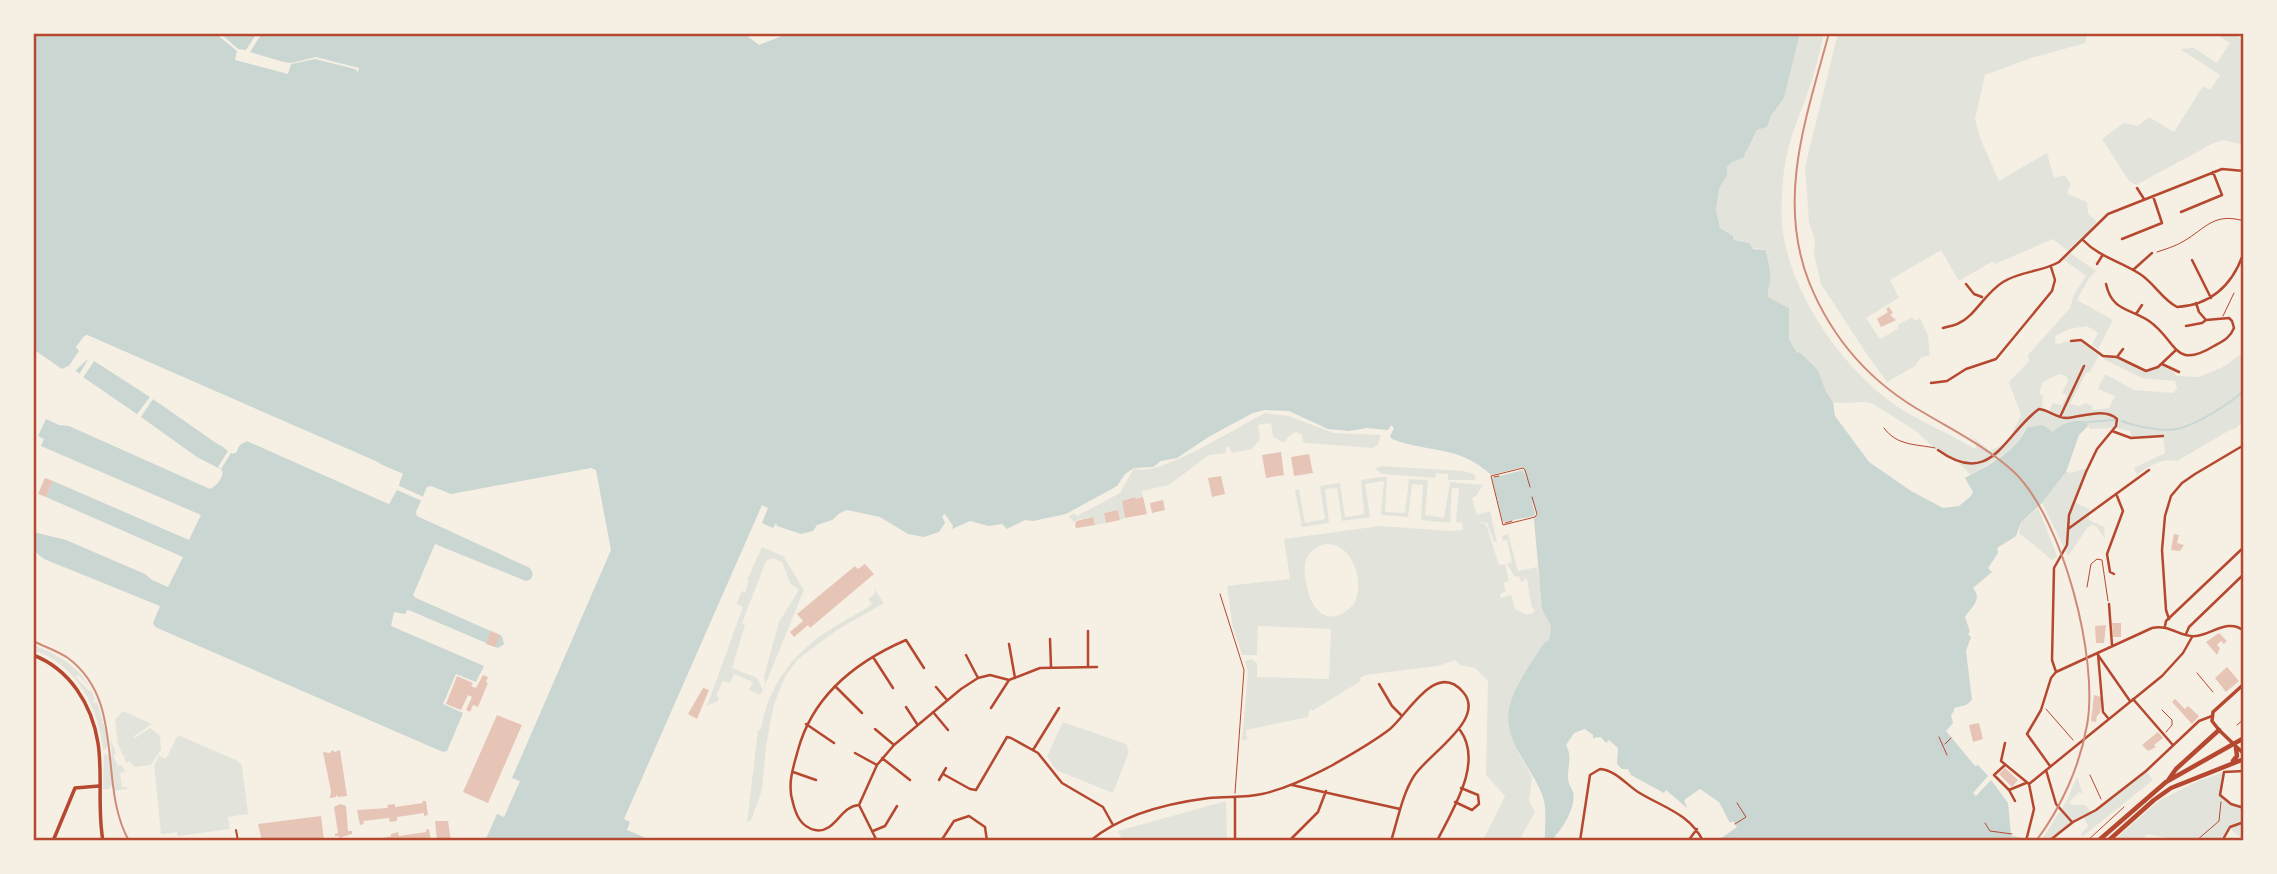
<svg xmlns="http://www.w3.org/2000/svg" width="2277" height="874" viewBox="0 0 2277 874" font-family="'Public Sans',sans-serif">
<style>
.green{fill:#e2e4dc;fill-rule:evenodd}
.water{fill:#c9d6d2}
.pier{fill:#f6efe4}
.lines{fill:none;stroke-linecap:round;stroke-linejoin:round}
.stream{stroke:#c9d6d2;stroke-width:2}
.building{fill:#e6c5b7}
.path{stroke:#b5482f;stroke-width:1}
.service{stroke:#b5482f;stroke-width:1}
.pedestrian{stroke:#b5482f;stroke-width:2}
.minor{stroke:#b5482f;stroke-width:2.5}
.tertiary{stroke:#b5482f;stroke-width:3.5}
.secondary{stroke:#b5482f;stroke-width:3.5}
.trunk{stroke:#b5482f;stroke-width:4.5}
.rail{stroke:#cf8b77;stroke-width:2}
.neatline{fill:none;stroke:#b5482f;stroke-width:2.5}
</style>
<rect width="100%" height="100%" fill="#f6efe4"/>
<path class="green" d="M1800 33H1824C1820 49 1817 65 1812 80 1802 110 1788 139 1784 171 1782 188 1781 207 1782 225 1789 292 1841 367 1895 405 1920 422 1949 433 1975 449L1977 443 1969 434 1990 451 2008 442 2021 415 2009 382 2029 361 2028 355 2070 308 2074 294 2086 276 2063 259 2070 253 2096 271 2089 278 2077 300 2113 320 2098 349 2092 345 2098 333 2087 326 2069 329 2055 336V343L2059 344C2075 337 2084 343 2098 353V357L2090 372 2086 373 2070 404 2080 406 2086 403 2092 406 2093 410 2109 408 2115 396 2098 389 2105 374 2134 390 2173 393 2177 389 2175 381 2142 378 2105 360 2103 356 2117 357 2146 371 2162 365 2174 372 2176 376 2199 377 2223 367 2244 352V421L2236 428 2230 430 2177 461C2162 458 2149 466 2137 475L2134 468 2165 453 2163 436 2131 438 2130 431 2115 428 2090 429 2087 422 2063 427 2053 432C2042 428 2038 424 2026 427 2016 451 1991 461 1971 475L1959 463 1933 447 1916 431 1873 404C1862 399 1846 405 1833 402L1826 392 1818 370 1798 354 1789 339V308L1768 297C1766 289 1770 286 1770 279 1770 268 1767 259 1763 249 1755 250 1742 243 1733 240V236L1720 228 1716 210 1719 189 1727 175V167L1732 161 1746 154 1748 146 1757 130 1767 127 1771 116 1784 98ZM2059 374 2066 376 2068 381 2062 393 2067 395 2062 405 2053 403 2049 411 2042 408 2043 396 2039 393 2043 382Z
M1838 33H2086V43L2031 58 1985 75 1975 119 1980 138 1999 181 2047 153 2054 178 2065 175 2071 184 2067 194 2087 202 2088 213 2097 222 2069 252 2053 239 1995 264 1993 261 1959 281 1941 250 1890 280 1899 298 1866 318 1880 339 1898 329V325L1912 317 1915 321 1920 318 1928 336 1930 355 1920 358 1915 366 1887 382 1866 353 1821 284 1814 254 1815 240 1809 222 1805 167Z
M2215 33H2232L2244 41V145L2223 140 2214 143 2136 185 2129 181 2102 139 2124 123 2138 126 2149 117 2174 132 2203 86 2210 90 2220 75 2180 49 2194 48 2217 63 2230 43Z
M1265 413 1288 416 1334 433 1381 435 1378 445 1372 448 1306 443 1303 442 1302 435 1296 432 1290 435 1284 443 1273 437 1271 423 1258 425 1260 439 1252 449 1232 453 1229 447H1226V453L1209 455 1169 485 1142 491 1143 497 1135 499 1134 497 1122 501 1125 518 1120 520 1118 510 1105 513 1106 523 1095 525 1093 517 1076 520 1073 523 1072 519 1068 517 1074 513 1077 516 1120 493 1134 468C1156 480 1240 425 1265 413Z
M1381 466 1463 471 1474 474 1476 477 1474 480H1448V474L1436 473 1435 478 1382 474 1375 469Z
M2089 467 2074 502 2089 509V520L2104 527 2105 539 2097 527 2093 525 2088 527 2068 556 2042 503 2066 472 2071 473Z
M1381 477H1387L1385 512 1405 513 1409 479 1428 480 1425 515 1444 518 1450 482 1483 485 1476 496 1472 498 1477 515 1490 511 1497 542H1494L1487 523 1475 521 1485 524 1487 527 1499 565 1505 564 1509 581 1503 583 1506 591 1500 594 1501 598 1511 595 1515 609 1527 615 1535 612 1531 604 1527 580 1523 577 1525 581 1521 582 1519 576 1515 577 1507 564 1512 562 1507 540 1503 541 1502 536 1508 534 1518 571 1537 567 1544 609 1551 626 1549 640 1544 643 1524 676 1510 704 1519 754 1532 777 1529 801 1535 812 1519 841H1483L1505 796 1486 775 1488 681 1475 668 1460 665 1455 660 1438 666 1365 675 1360 678 1361 681 1312 711 1310 708 1308 717 1246 730 1247 740H1242L1248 672 1245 661 1251 659 1257 663V677L1329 679 1331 629 1258 626 1257 655H1242L1233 628 1227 586 1290 579 1284 539 1380 526 1451 531 1463 530 1462 523 1456 522 1459 488H1452L1450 523 1421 520 1423 485 1412 484 1408 517 1381 515 1384 481 1365 484 1370 517 1342 521 1337 488 1325 489 1329 523 1302 527 1295 490 1299 489 1305 523 1325 519 1320 486 1340 483 1345 517 1364 514 1361 480ZM1326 544C1354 543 1365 584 1354 604 1332 627 1314 616 1307 588 1303 568 1302 550 1326 544Z
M2038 508 2056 553 2057 557 2052 560 2019 533 2021 522Z
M762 547 783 556 804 590 765 685 764 676 779 622 799 590 790 583 782 562 773 558 766 561 742 623 745 625 732 668 757 678 763 690 760 695 749 690 753 682 734 674 730 683 723 681 716 696 719 698 718 701 707 706 743 607 736 604 742 591 745 592 749 581 747 580Z
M874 588 884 603 837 630 797 660 785 677 774 704 766 746 762 790 751 820 747 823 758 730 761 729C769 682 797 648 839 624 850 617 862 612 872 604L868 599 875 593Z
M33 645C56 654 76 664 89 686L78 675 76 677 89 691 91 690 95 699 93 701 94 703 97 702 108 739 107 748 103 750C99 707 76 664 33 650Z
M123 711 152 724 134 736 135 738 150 728 160 736 161 749 151 765 135 767 129 761 126 763 124 758 126 756H123L118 744 115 720Z
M1063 722 1126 744 1129 752 1113 793 1056 770 1047 756Z
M178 735 238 761 242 766 248 814 228 817 230 829 178 836 177 832 161 834 154 766 159 756 166 759Z
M110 738 116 753 113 756 118 766 122 765 125 772 120 773 122 787H127V789L114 791 113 784 109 789H103L104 754 112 756Z
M2146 771 2153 780 2082 837 2081 834 2088 826 2084 818C2069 824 2056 841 2041 841L2066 802 2077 777 2083 794 2079 792 2069 802 2072 805H2085L2092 813Z
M2224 772 2220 795 2231 804 2244 808V841L2240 840 2241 838 2229 828C2226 831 2225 835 2222 837 2209 848 2162 837 2147 834L2141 841H2113L2160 800 2198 781Z
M1226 801 1227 841H1123L1118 831Z"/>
<path class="water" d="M33 33H738L746 35 759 45 790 33H1800L1784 98 1771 116 1767 127 1757 130 1743 158 1732 162 1727 167V175L1719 189 1716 210 1720 228 1733 236V240L1749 243 1753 249 1765 250C1768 260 1771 270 1770 280 1770 287 1767 289 1768 297L1789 308V339L1797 353 1799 352 1818 370 1826 392 1833 402 1835 416 1869 462 1911 491 1943 508 1959 506 1971 496 1973 492 1965 478C1987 466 2016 452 2027 427L2043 425 2053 432C2061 424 2075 418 2087 422L2088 426 2079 435 2066 472 2041 504 2021 522 2016 536 1997 548 1998 553 1988 568 1992 572 1973 588C1983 600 1971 607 1965 617L1970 632 1968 634 1971 637 1966 651 1972 700 1966 705 1954 708V711L1951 715 1953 723 1946 731 1975 766 1978 765 1988 776 1973 793 1976 796 1991 780 2008 803 2011 836 2022 838V841H1727L1726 839 1721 841 1720 839 1737 827 1733 821 1730 823 1719 802 1700 789 1684 800 1687 808 1666 790 1664 793 1631 775 1628 769H1622L1617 764 1618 748 1609 740 1606 743 1601 737 1593 738V735L1585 729 1574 733 1566 745C1572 755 1568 765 1568 777 1568 784 1571 786 1573 792 1577 807 1561 831 1551 841H1545C1544 827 1548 810 1542 794 1531 766 1501 739 1510 705 1516 683 1532 662 1544 643L1549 640 1551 626 1542 609 1534 519 1538 514 1531 499 1535 513 1534 516 1503 522 1492 478 1523 470 1530 487 1523 467 1491 475C1460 445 1428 453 1392 439L1390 436 1394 428 1391 425 1388 430 1367 428 1349 431 1328 429 1289 411 1265 410 1253 413 1210 436 1177 458 1161 461 1153 467 1134 468 1125 474 1117 486 1066 514 1033 521 1025 520 1007 529 1002 524 989 526 970 521 952 529 953 526 945 514 942 516 945 523 939 532 924 537 908 534 880 517 847 510 840 513 832 520 817 525 813 531 801 534 777 526 776 523 773 528 762 523 768 508 762 505 624 819 630 822 627 830 653 841H485L497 814 504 817 520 781 512 778 611 550 596 470 591 468 451 494 431 486 427 487 416 512 417 516 530 568 533 574 531 579 526 581 435 544 413 595 416 598 502 636 504 644 498 648 411 611 407 610 405 614 394 612 391 626 484 666 476 682 456 674 443 704 463 713 447 751 443 752 155 627 153 623 160 606 44 559 33 550V532L66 540 145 574 152 580 168 587 183 557 46 497 53 481 189 540 201 515 41 446 44 439 38 436 46 419 59 425 69 426 210 489C217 486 224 477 222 470L197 457 141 417 153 399 233 454 241 444 247 441 389 504 403 474 87 335 76 347 90 359 80 374 68 366 62 369 33 349Z
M94 361 150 397 137 414 83 377Z"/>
<path class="pier" d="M215 33H220L238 49 246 50 257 33H262L250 52 284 62 291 63 316 57 359 68 358 72 355 69 315 59 291 64 288 74 235 60 237 51Z
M87 335 378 462 384 467 402 473 399 486 424 497 422 501 397 490 389 504 247 441 240 444 236 453H231L221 469 218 467 228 451 224 448 226 445 234 450 238 441 247 438 389 500 399 475 383 470 86 339 80 348 94 357 102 360 208 431 221 442 219 445 100 362 94 361 82 379 78 376 89 358 72 374 66 370 79 351 76 347 84 336Z"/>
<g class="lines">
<path class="stream" d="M2122 421C2133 426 2165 432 2177 429 2196 425 2230 404 2244 390
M2087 422 2114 420"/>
</g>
<path class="building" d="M1889 307 1893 313 1890 315 1896 320 1881 327 1877 319 1888 312 1886 309Z
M1281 452 1284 475 1266 478 1262 455Z
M1309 454 1313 473 1294 476 1291 457Z
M1221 476 1225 494 1212 497 1208 478Z
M45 478 53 481 46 497 38 494Z
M1135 497V499L1143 497 1147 514 1125 518 1122 501Z
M1163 500 1165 510 1152 513 1150 503Z
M1118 510 1120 520 1106 523 1104 513Z
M1093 517 1095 525 1077 528 1075 527 1076 521Z
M2174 534 2179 535 2177 543 2184 545 2180 551 2171 550Z
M865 564 874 574 810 628 808 625 794 637 790 632 803 621 797 614 855 566 858 569Z
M2112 623H2121V637H2113Z
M2106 625 2104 643H2096L2095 626Z
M491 631 500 635 495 647 486 644Z
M2219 633 2227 641 2224 644 2221 641 2217 645 2220 648 2217 655 2206 642Z
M2227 667 2239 681 2226 692 2215 678Z
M483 675 488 677 486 682 488 683 478 707 473 705 470 712 466 710 472 697 468 695 461 710 446 704 457 676 473 683 471 686 476 688Z
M703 688 709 690 697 719 688 714Z
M2094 695 2101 697 2102 701 2100 713 2097 716 2096 722 2091 721Z
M2175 699 2185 709 2188 706 2199 716 2192 724 2172 702Z
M497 715 522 725 488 803 463 792Z
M1979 723 1983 739 1973 742 1969 725Z
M2158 732 2163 738 2154 745 2156 747 2148 751 2142 745Z
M332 750 335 752 340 750 347 796 338 797 336 795V797L330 798 331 791 323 752 330 753Z
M2005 768 2018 780 2012 787 1999 774Z
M422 801H426L428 815 424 816V813L397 817V821L390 822 389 818 363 821 364 824 360 825 357 810 388 808 387 805 395 804V807L423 803Z
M340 804 346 806 348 831H352V834L339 838V836H335V834L338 833 334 807Z
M321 816 324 840 262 841 258 824Z
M435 821H448L451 841H437Z
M429 829 431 841H371L391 836V834L398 832 399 836 426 832V830Z"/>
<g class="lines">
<path class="path" d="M2157 252C2166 249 2176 246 2184 241 2206 228 2214 212 2244 221
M1494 477 1499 476
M1530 487 1525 470 1523 468 1491 476 1503 525 1535 517 1537 514 1532 497
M1505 523 1512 521
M2197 673 2213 692
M2046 709 2073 740
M1939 737 1947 755
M1945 744 1951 738
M2090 775 2101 799
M1985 823 1990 831 2012 834
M1735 824 1746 817 1737 803
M2087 841 2124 807
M2196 841 2219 821 2221 802"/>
<path class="service" d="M2223 316 2234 293
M1884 428C1897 446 1916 444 1935 448
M2087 587 2091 564 2097 559 2102 560 2108 601
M1220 594 1244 670 1235 793
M2162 710 2172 720V725L2166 732
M2237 725 2244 719"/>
<path class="pedestrian" d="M236 830 238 841"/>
<path class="minor" d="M2137 188 2144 199
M2181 212 2222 195 2213 172
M2122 239 2162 223 2153 196
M2083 240C2099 257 2120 261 2140 274 2154 283 2162 299 2177 307 2212 305 2233 284 2244 252
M2192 260 2211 298
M2097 264 2102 256
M2133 270 2152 253
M1966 284 1974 294 1982 297
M2106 284C2112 311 2129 308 2149 321 2177 340 2173 371 2214 346 2223 341 2230 338 2234 328L2232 321 2229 318 2206 320 2199 312 2196 303
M2136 314 2142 305
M2186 326 2202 323 2206 320
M1943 328C1948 326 1955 326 1959 323 1975 316 1985 293 2003 282 2020 271 2042 272 2059 262L2108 214 2222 169 2244 171
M2071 341 2081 340 2103 356 2117 357 2146 371 2158 367 2176 350
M2117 357 2123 349
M2162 364 2179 372
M1931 383 1947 381 1966 369 1996 359 2052 291 2055 280 2051 267
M2060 417 2084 366
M2112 431 2131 438 2163 436
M1938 450C1992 489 2004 434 2039 409 2049 410 2056 418 2067 418 2082 417 2105 407 2117 419L2116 426 2097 449 2086 472 2069 515 2067 545 2054 568 2052 660 2056 672
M2068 529 2149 470
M2114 574 2110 572 2107 554 2123 511 2117 496
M2109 604 2112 645
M2169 619 2166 610 2162 550 2165 516 2171 496 2182 483 2195 474 2244 445
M2165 626 2166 621 2244 547
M2186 634 2189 627 2244 574
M1050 639 1051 667
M1009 644 1015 678
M2098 654 2103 712 2108 718
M966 655 978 678
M2098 655 2130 701
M873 657 893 688
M1088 667V631
M1379 684 1392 706 1402 716
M835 686 862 713
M936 687 947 700
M2133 699 2172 744
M906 707 917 724
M991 708 1009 680
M933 712 948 730
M806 724 834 743
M875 729 894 745
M2005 743 2001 761 2029 784
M1033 750 1059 708
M855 753 877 765
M882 758 910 780
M2005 765 1994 775 2009 790 2015 801
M2050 766 2027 734 2041 710 2051 678 2056 672 2152 628C2171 624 2180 638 2196 636 2212 634 2229 618 2244 631
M2046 770 2056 804 2072 822
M2244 771 2224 772 2220 795 2231 804 2244 808
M793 772 816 780
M943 774 970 789 976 790 1007 737 1011 738 1038 753 1062 783 1103 807 1113 825
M939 780 946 768
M2029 784 2162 676 2183 653 2192 637
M1292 785 1400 809
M2009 790 2026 783
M1455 802 1472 810 1479 804 1478 795 1461 788
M859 805C840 806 835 834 815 830 801 827 796 815 793 803 787 785 793 768 798 750 813 695 855 662 906 640L924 668
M873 831 885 826 897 806
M877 841 859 805 877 765 894 745 961 689 978 678 990 675 1009 680 1040 668 1097 667
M941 841 954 821 969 816 985 827 987 841
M1090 841C1121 815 1169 803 1209 798 1226 796 1245 798 1262 794 1286 789 1309 777 1331 766 1350 755 1372 743 1390 729 1408 714 1436 660 1463 692 1487 719 1428 754 1414 776 1402 795 1398 819 1391 841
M1235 841V797
M1289 841 1318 812 1326 791
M1437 841C1452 810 1484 763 1460 730
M1580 841 1590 775 1600 769C1615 770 1626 784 1638 792 1662 807 1689 813 1703 841
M1688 841 1697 829
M2026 841 2034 809 2029 784
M2049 841 2073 822 2096 810 2146 771 2199 721 2212 716
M2222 841 2230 827 2244 822"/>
<path class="tertiary" d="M2219 730 2212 721 2213 712 2244 684
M53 841 75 788 99 786"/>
<path class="secondary" d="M33 655C70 669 92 705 98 743 103 775 97 808 103 841
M2219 730 2244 754"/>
<path class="trunk" d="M2233 761 2237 756 2236 748
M2169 779 2176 769 2219 730
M2098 841 2166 782 2244 738
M2108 841 2154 800 2171 788 2244 759"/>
<path class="rail" d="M1829 33C1807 115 1776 198 1809 282 1832 339 1872 384 1926 414 1956 432 1988 448 2014 472 2063 519 2099 659 2087 725 2080 766 2061 808 2036 841
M33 641C45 647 58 651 68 658 127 702 97 784 129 841"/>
</g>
<rect width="2277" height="874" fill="none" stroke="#f6efe4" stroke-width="70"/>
<rect x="35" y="35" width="2207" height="804" class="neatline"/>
</svg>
